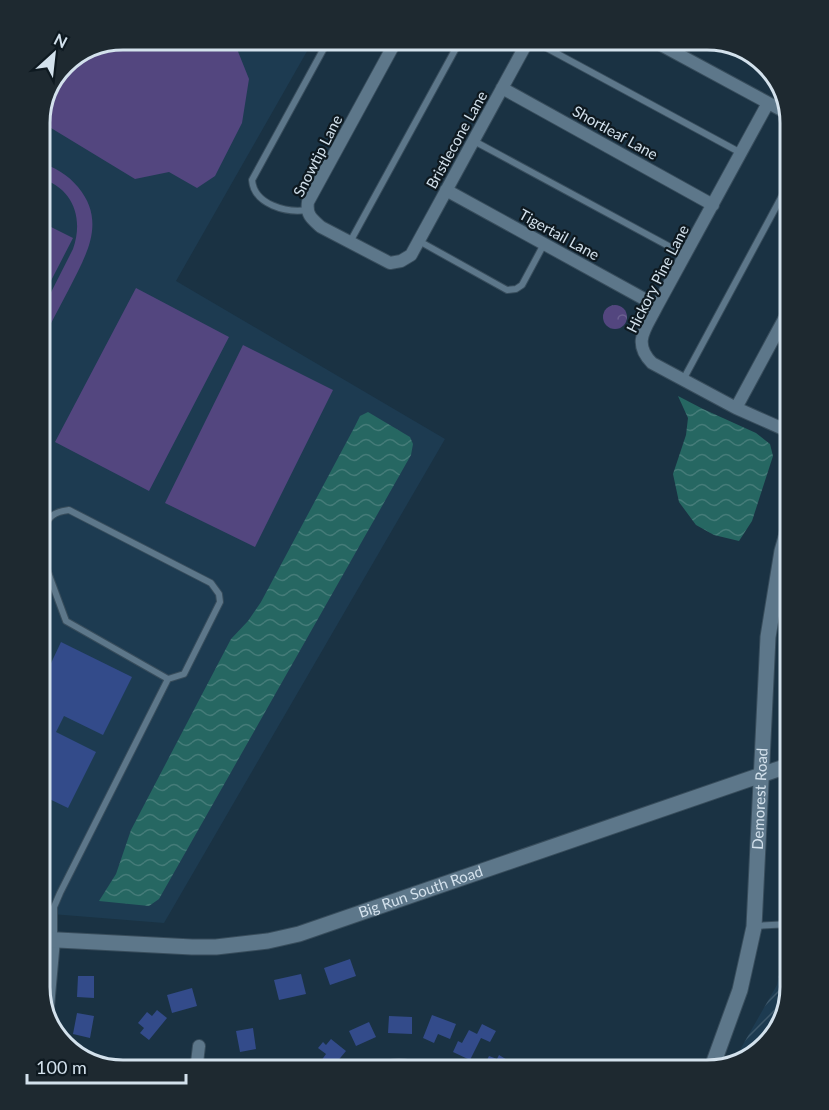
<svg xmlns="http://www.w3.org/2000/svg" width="829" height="1110" viewBox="0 0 829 1110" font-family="Lato,sans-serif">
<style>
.built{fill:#1d3b51}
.industrial{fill:url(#industrial-furrows)}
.grass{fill:#53467f}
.park{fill:url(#park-crowns)}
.water{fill:url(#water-waves)}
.building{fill:#334b8a}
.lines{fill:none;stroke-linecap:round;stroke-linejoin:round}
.service-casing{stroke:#384d5c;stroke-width:8}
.minor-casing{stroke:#384d5c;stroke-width:14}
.tertiary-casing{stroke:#384d5c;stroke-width:17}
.service{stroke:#5d778a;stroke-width:6}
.minor{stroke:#5d778a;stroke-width:12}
.tertiary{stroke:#5d778a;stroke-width:15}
.labels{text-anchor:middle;stroke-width:4.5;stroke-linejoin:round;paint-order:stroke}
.street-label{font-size:15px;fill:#d3e1ec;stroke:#0e1920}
.rim{fill:none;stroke:#d3e1ec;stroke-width:3}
</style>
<defs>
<pattern id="industrial-furrows" width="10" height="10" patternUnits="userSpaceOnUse" patternTransform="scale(1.5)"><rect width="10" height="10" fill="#1d3b51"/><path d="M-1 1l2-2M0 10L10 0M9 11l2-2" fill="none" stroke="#3d576a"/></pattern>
<pattern id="park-crowns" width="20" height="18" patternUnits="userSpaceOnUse" patternTransform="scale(1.5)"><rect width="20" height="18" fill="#53467f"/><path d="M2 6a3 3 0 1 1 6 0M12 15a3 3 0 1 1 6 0" fill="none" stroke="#6b6091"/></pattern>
<pattern id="water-waves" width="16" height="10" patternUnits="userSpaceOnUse" patternTransform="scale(1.5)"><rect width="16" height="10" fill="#266762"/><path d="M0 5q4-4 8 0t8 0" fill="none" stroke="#457c79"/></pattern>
</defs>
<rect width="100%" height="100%" fill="#1a3243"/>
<path class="built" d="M123 39H296L310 46 176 281 445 439 164 923 39 913V117L67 60Z"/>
<path class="industrial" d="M790 918V988L779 1030 749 1060 732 1064 777 985Z"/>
<path class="grass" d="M123 39H233L249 79 242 123 215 176 197 188 169 172 135 179 51 128 43 109 69 59Z
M39 163C54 166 68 175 78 187 107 222 86 255 69 289 59 308 49 327 39 346V316L73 249C84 218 73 187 39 178Z
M39 221 73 238 39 304Z
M136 288 229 337 149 491 55 442Z
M243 345 333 390 255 547 165 503Z"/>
<path class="park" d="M603 317a12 12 0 1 1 24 0a12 12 0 1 1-24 0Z"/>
<path class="water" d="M678 396 703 409 756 433 770 444 773 456 752 521 739 541 714 535 696 525 679 502 673 474 686 435 688 418Z
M368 412 410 437 413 444 411 455 159 899 149 906 99 901 116 874 131 830 231 639 248 621 261 602 354 428 360 416Z"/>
<path class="building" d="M61 642 132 677 103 735 64 716 56 732 96 752 68 808 39 794V675L44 678Z
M350 959 356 976 330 985 324 968Z
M301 974 306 994 279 1000 274 980Z
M78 976H94V998L77 997Z
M192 988 197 1006 172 1013 167 995Z
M157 1010 167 1018 149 1040 140 1033 144 1028 138 1023 147 1012 152 1016Z
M77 1013 94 1016 90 1038 73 1034Z
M432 1015 456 1024 450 1039 438 1034 434 1043 423 1038Z
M389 1016 412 1017V1034L388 1033Z
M369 1022 376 1037 356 1046 349 1031Z
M482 1024 496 1031 490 1042 481 1038 470 1060 453 1052 458 1041 462 1043 469 1030 477 1034Z
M253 1028 256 1049 240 1052 236 1031Z
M331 1039 346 1051 331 1069 321 1061 326 1054 318 1048 323 1042 326 1045Z
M72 1048 88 1052 85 1061 80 1060 71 1051Z
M499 1055 509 1061 504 1071H488L483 1068 489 1056 497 1059Z
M148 1061 162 1069 161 1071H143Z
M233 1065 245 1071H229Z"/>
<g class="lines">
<g class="service-casing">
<path id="service" d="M530 39 741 153
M474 141 685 255
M307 210C287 213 254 205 252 180L329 39
M419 241 507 290 516 289 522 285 544 244
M350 242 461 39
M683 380 790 181
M39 548 66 621 168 679 184 674 220 602 219 594 211 583 69 510C51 512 49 518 39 533
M755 926 790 924
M54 940V907L60 893 168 679"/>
</g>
<g class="minor-casing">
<path id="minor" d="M397 39 308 202C306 215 312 219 321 227L390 263 401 261 411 255 529 39
M650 39 787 113
M502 88 713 205
M768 103 657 306C647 327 631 342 652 363L736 408 790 432
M446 190 657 306
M736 408 790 308
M47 1018 54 940
M196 1071 199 1046
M375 1071C393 1063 405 1063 423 1071"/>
</g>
<g class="tertiary-casing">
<g id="tertiary">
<path id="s1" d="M39 939 192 947H216L268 941 299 934 790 765"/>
<path id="s2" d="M711 1070 740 990 754 927 768 637 782 551 790 523"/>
</g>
</g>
<use href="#service" class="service"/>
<use href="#minor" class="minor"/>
<use href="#tertiary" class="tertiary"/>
</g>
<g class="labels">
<g class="street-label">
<text transform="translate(615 133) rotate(29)" y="5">Shortleaf Lane</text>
<text transform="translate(457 140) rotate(-61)" y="5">Bristlecone Lane</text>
<text transform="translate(318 156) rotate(-63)" y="5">Snowtip Lane</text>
<text transform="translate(559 235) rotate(29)" y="5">Tigertail Lane</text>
<text transform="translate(658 279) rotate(-63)" y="5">Hickory Pine Lane</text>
<text dy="5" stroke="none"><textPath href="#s2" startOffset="278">Demorest Road</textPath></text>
<text dy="5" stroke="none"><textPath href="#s1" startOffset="390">Big Run South Road</textPath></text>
</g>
</g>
<path d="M0 0H829V1110H0ZM123 50H707A73 73 0 0 1 780 123V987A73 73 0 0 1 707 1060H123A73 73 0 0 1 50 987V123A73 73 0 0 1 123 50Z" fill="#1e2930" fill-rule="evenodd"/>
<path class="rim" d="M123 50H707A73 73 0 0 1 780 123V987A73 73 0 0 1 707 1060H123A73 73 0 0 1 50 987V123A73 73 0 0 1 123 50Z"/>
<g transform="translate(54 54) rotate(27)" stroke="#0e1920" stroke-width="4.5" paint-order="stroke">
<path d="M0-4.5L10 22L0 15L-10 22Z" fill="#d3e1ec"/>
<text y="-9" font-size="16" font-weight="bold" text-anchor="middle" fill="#d3e1ec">N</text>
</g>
<path d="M27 1074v9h159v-9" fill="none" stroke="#d3e1ec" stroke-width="3"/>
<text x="36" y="1074" font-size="18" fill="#d3e1ec" stroke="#0e1920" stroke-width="4.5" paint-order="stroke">100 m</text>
</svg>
